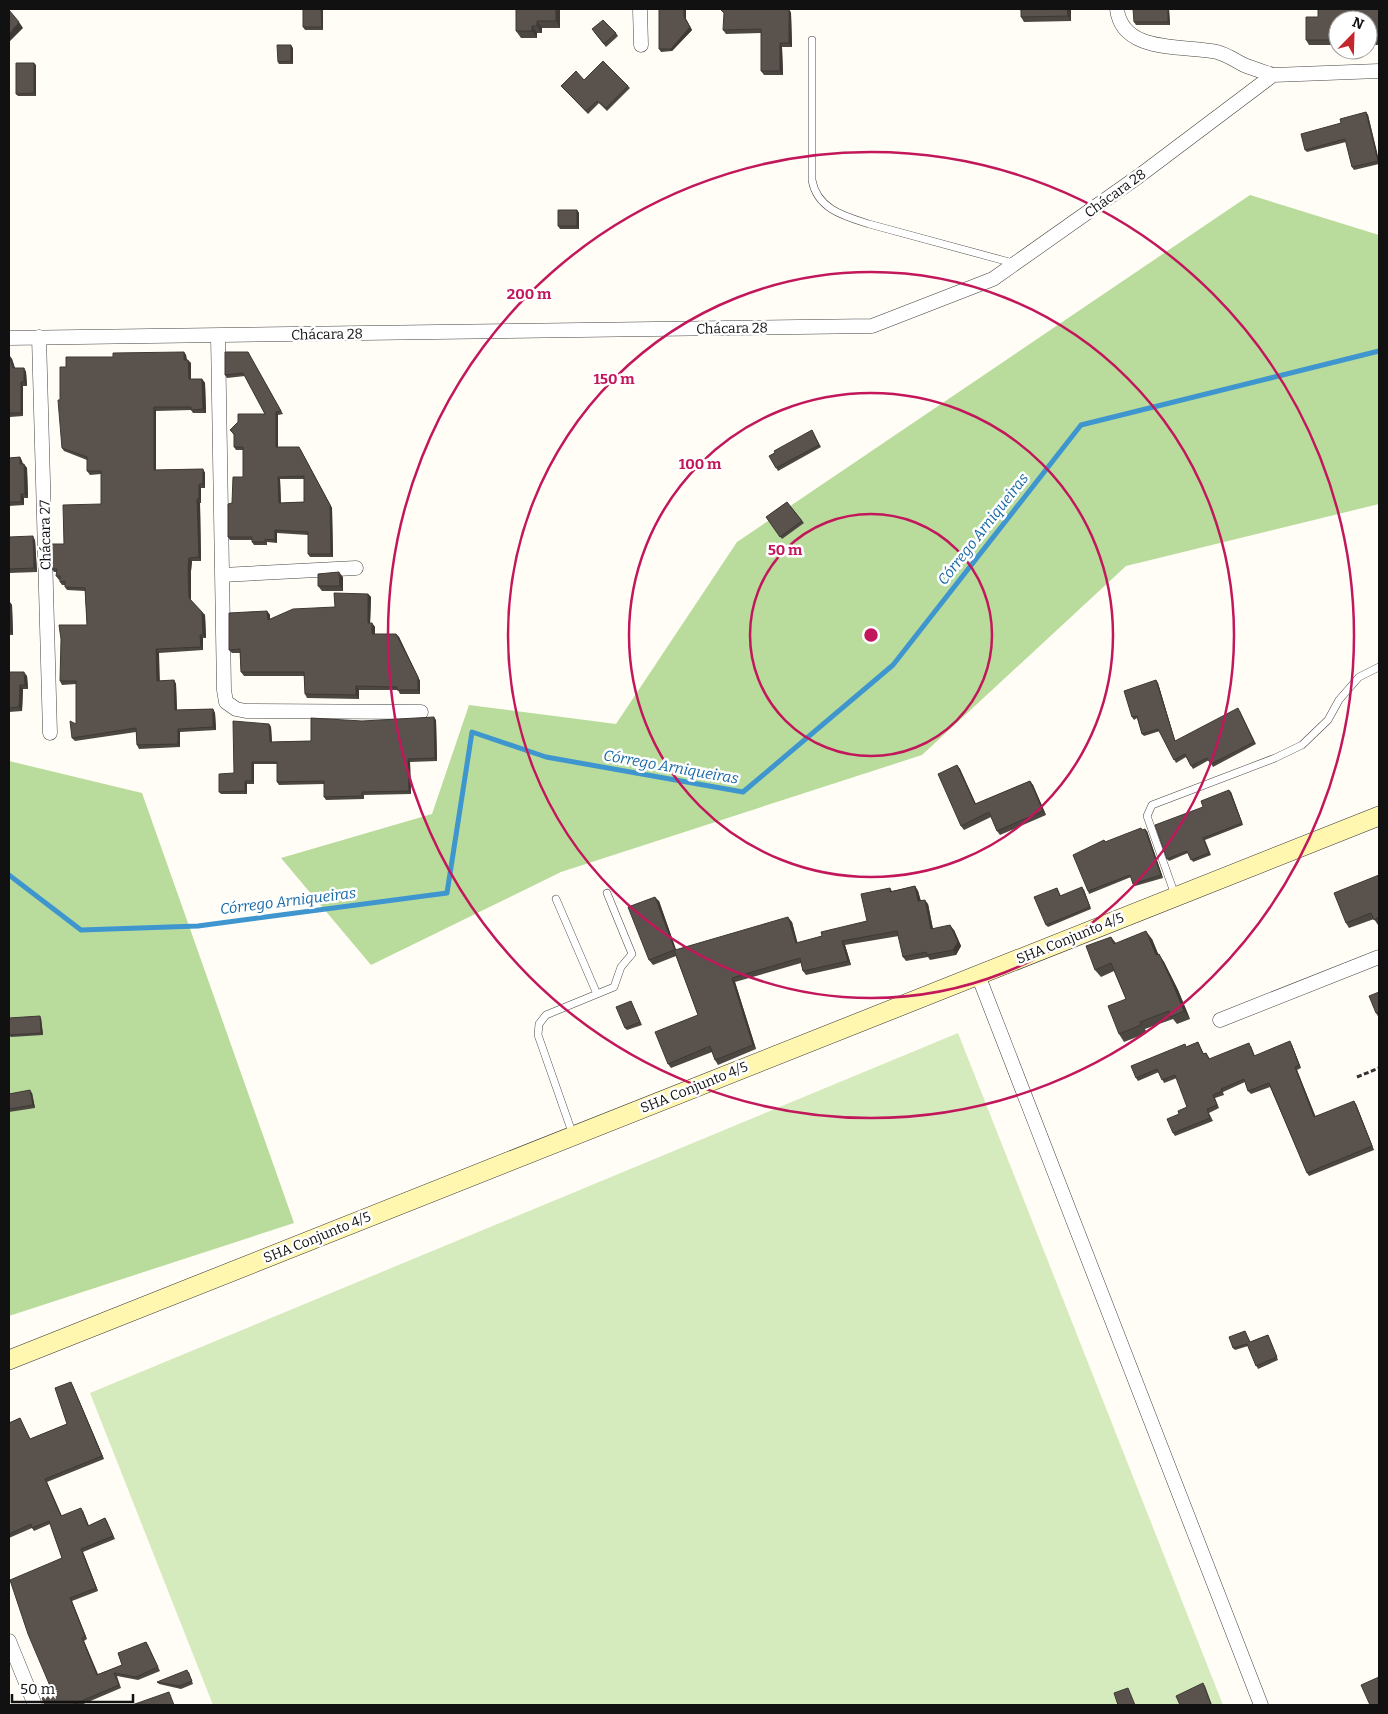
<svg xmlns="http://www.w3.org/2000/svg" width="1388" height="1714" viewBox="0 0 1388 1714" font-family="Bitter,serif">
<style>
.green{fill:#d5ebbd}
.forest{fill:#b9dc9c}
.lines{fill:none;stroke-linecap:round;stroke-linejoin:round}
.stream{stroke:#3f96cf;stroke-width:5}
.lane-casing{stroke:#444;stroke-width:8}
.street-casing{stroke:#444;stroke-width:15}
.secondary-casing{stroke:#333;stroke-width:20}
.path{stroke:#333;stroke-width:3;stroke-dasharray:5 2.5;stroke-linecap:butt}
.lane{stroke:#fff;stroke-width:7}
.street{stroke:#fff;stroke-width:14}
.secondary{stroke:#fff6b0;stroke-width:19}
.wall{fill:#4d4742;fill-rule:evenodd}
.shaded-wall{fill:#3f3936}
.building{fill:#5a524d;stroke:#3f3936;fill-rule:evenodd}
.ring{fill:none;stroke:#c2185b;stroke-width:2.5}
.labels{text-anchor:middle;stroke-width:5;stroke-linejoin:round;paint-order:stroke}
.street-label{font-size:14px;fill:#111;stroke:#fff}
.water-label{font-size:15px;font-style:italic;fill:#1768a6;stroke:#fff}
.centre{fill:#c2185b;stroke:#fff;stroke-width:2.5}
.ring-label{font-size:15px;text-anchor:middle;font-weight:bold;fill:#c2185b;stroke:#fff;stroke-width:5;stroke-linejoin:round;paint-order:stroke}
</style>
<rect width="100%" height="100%" fill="#fffdf5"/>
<path class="green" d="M958 1033 1223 1705H213L90 1393Z"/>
<path class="forest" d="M1250 195 1379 235V504L1126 566 922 755 561 872 371 965 281 858 432 814 469 705 616 724 737 542Z
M9 761 142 793 294 1223 9 1316Z"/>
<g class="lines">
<path class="stream" d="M9 875 81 930 198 926 447 893 472 732 546 757 743 792 893 665 1081 425 1379 351"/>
<g class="lane-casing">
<path id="lane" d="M812 40V180C817 209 844 216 869 224L1013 263
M1175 895 1147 816 1152 805 1275 758 1302 745 1328 720 1339 700 1359 677 1379 667
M556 899 597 994
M573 1135 538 1035 539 1024 546 1015 614 987 621 967 632 954 607 893"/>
</g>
<g class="street-casing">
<path id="street" d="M640 9 641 45
M1117 9C1122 54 1184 45 1217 52 1228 55 1234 60 1244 65 1254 69 1264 72 1273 75
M218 336 224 690 226 702 236 709 246 711 421 712
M39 337 50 733
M9 338 872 326 993 279 1139 176 1273 75 1379 71
M222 575 356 568
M978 975 1261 1705
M1220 1020 1379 957
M9 1641 35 1705"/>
</g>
<g class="secondary-casing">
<path id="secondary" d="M9 1360 1379 816"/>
</g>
<path class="path" d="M1357 1077 1379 1068"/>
<use href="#lane" class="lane"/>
<use href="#street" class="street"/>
<use href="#secondary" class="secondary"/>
</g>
<path class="wall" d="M323 9V30H305L303 27Z
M560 9V28H542V33H537V38H521L516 31Z
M785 9H789L791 13 792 47H782L783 75H764L761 71V33L726 34 723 30Z
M1019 9H1071V21L1024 22 1021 17V11Z
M1169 9 1170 25H1136L1134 22Z
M1379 9V45H1368V20H1338V45H1309L1306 40 1318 17Z
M686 19 692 30 672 51 661 52 659 49Z
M594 32 616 33 618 36 606 47Z
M293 48V64H279L278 62Z
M36 65V96H18L16 94Z
M561 86H628L630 88 607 111 599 103 588 114Z
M1366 112 1368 115 1379 160V164L1354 170 1352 167 1346 142 1307 152 1305 150 1341 123Z
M577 210 579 213V229H560L558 226Z
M184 352 186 355 187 360 191 363V379H202L205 383 206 413H193L191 410 156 411V470L203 469 205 473V488H201V503H200L201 561H192L191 571V601L205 615 206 638H203V650L159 653V681L174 680 176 684 177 710 213 709 215 713 216 730 180 732V747L139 749 137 745 136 732 75 741 72 738 76 724V684L62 685 60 681 87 625 85 591 67 590 65 587V585H62L60 582V580H59L56 576 57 572H54L52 569 64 544 101 504V474L90 475 87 471V460L64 451 62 448 60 400 66 367 113 357Z
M248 352 283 414 278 415V447L301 450 332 508 333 557H310L308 554V535L277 533V543L267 542V545H254L252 542V540H230L228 537 232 503 243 477V450H236L234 447V435L230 430 265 414 245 376 227 378 225 375ZM280 479H304V502L281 503Z
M9 355 12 359 15 368H24L26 372 27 386H23V416L10 417 9 416Z
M812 430 821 447 778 471 769 456Z
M20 457 22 461 23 464 27 468 28 498H24V505L9 506V458Z
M787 502 804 523 782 539 766 517Z
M9 537 35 540 37 572 9 573Z
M343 577V591H322L318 586Z
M368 594 371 597 370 623H372L375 627V634H396L399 637 420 681V694H400L398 690H359V699L307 698 305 694 304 676H244L241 672 240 653H232L229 650 267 611 270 615V619L335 607Z
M9 601 12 605 13 635H9Z
M9 672 27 676 28 689H23L22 711 9 712Z
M1156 680 1158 683 1175 741 1240 711 1256 744 1213 767 1209 760 1193 769 1186 757 1176 763 1160 731 1144 736 1142 734 1137 718 1134 720 1132 717Z
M436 720 437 761 410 762 411 794 364 795V799L326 800 324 797V784L279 785 277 782V764H254V784H247V794H221L219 792 234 773 269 724 271 727 272 742 311 741 362 721Z
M957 765 960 769 976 804 1030 781 1033 785 1046 815 1000 835 997 831 991 817 964 830 961 826Z
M1231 792 1243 825 1205 840 1211 855 1193 862 1188 853 1169 861 1167 859 1203 807Z
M1142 830 1147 831 1163 878 1135 886 1131 877 1089 894 1088 891 1104 840 1106 842Z
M1379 875V924L1378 925 1374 919 1349 928 1346 923Z
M915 886 918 891 921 901 928 904 933 929 954 930 961 946 956 955 930 960 928 957 906 961 903 957 899 936 845 945 851 965 806 975 803 971 801 963 735 982 756 1049 718 1065 715 1060 712 1052 671 1068 668 1064 698 1015 676 956 653 965 649 960 659 901 676 950 792 922 797 943 822 936 867 921 890 888 892 891Z
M1057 888 1061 896 1084 890 1091 909 1048 927 1046 925Z
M1111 937 1116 943 1152 939 1158 954 1164 962 1178 990 1190 1019 1177 1024 1173 1019 1145 1029 1147 1033 1124 1042 1119 1034 1126 999 1114 971 1101 977 1095 970Z
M1379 992V1018L1376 1013Z
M631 1001 642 1025 627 1030 625 1028Z
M41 1018 43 1035 11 1037 9 1035Z
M1198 1042 1204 1054 1206 1053 1210 1059 1251 1046 1255 1056 1292 1045 1301 1068 1297 1070 1315 1116 1356 1104 1374 1150 1309 1176 1307 1173 1270 1087 1251 1094 1248 1091 1245 1082 1223 1092 1224 1095 1215 1098 1219 1108 1209 1113 1213 1121 1175 1136 1173 1133 1179 1114 1187 1107 1177 1078 1164 1083 1159 1072 1138 1081 1136 1078 1186 1047Z
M32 1093 35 1108 9 1112V1094Z
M1245 1331 1250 1342 1268 1335 1269 1337 1278 1360 1258 1369 1248 1346 1235 1350 1233 1348Z
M73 1386 104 1459 47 1482 62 1516 83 1511 89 1526 105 1518 107 1521 115 1539 83 1552 98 1591 72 1601 87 1639 84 1641 98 1674 122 1665 146 1642 148 1645 160 1671 138 1680 117 1676 121 1688 81 1705H45L53 1693 62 1558 50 1524 34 1531 32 1528 9 1538V1423L20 1418 30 1439 67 1424Z
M189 1672 193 1684 181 1689 159 1684 157 1682Z"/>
<path class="shaded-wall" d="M321 9H323V30L322 27Z
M556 9H560V28L556 21Z
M684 9H686V19L692 30 672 51 671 49 684 17Z
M789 9 791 13 792 47 789 43Z
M1067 9H1071V21L1068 16Z
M1168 9H1169L1170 25 1168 22Z
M537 21 542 28V33L537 26Z
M19 22 23 28 9 42V34Z
M532 26 537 33V38L532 31Z
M780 43 782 47 783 75 780 71Z
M291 45 293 48V64L291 61Z
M34 63 36 65V96L34 93Z
M1366 112 1368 115 1379 162 1378 161Z
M577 210 579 213V229L577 226Z
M184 352 186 355 187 363 184 360Z
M9 355 12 359 16 372 13 368Z
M188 360 191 363V383L189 379Z
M24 368 26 372 27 386 24 382Z
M202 379 205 383 206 413 203 409Z
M21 382 23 386V416L21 413Z
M154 407 156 411V473L154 470Z
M276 412 278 415V450L276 447Z
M299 447 332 508 333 557 331 554Z
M20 457 22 461 23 468 20 464Z
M24 464 27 468 28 498 25 494Z
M203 469 205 473V488L203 484Z
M278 477 280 479 281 506 279 503Z
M199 484 201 488V503L199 499Z
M21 494 24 498V505L21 502Z
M197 499 200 503 201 561 199 557Z
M275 530 277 533V543L275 540Z
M33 536 35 540 37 572 34 568Z
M189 558 192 561 191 571V602L189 598 188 568Z
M339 572 343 577V591L340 586Z
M368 594 371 597 370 627 368 623Z
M9 601 12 605 13 635 10 631Z
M267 611 270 615V624L268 620Z
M202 612 205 615 206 638 203 635Z
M372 623 375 627V638L372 634Z
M396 634 399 637 420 681V694L418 690Z
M200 635 203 638V650L201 647Z
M156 649 159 653 160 684 157 681Z
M24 672 27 676 28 689 25 685Z
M174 680 176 684 177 714 175 710Z
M1156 680 1158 683 1176 744 1175 741Z
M20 685 23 689 22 711 19 707Z
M356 686 359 690V699L356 695Z
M213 709 215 713 216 730 213 727Z
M434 717 436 720 437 761 435 758Z
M269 724 271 727 272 745 270 742Z
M178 729 180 732V747L178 744Z
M408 759 410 762 411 794 409 791Z
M252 762 254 764V784L252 781Z
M957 765 960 769 978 809 975 804Z
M245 781 247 784V794L245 791Z
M1030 781 1033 785 1046 815 1043 811Z
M1229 790 1231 792 1243 825 1242 823Z
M1145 829 1147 831 1163 878 1161 875Z
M915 886 918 891 922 906 918 901Z
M1082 887 1084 890 1091 909 1090 907Z
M655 897 659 901 678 955 675 950Z
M925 900 928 904 934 934 931 929Z
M788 917 792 922 799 948 796 943Z
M950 925 954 930 961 946 956 955 953 950Z
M1146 931 1152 939 1162 963 1156 955Z
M842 941 845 945 851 965 848 961Z
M1159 954 1164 962 1178 990 1190 1019 1184 1011Z
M732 978 735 982 756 1049 753 1045Z
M40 1016 41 1018 43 1035 41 1033Z
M1290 1041 1292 1045 1301 1068 1299 1065Z
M1295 1067 1297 1070 1317 1120 1314 1117Z
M30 1090 32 1093 35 1108 33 1105Z
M1354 1101 1356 1104 1374 1150 1372 1146Z
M71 1382 73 1386 104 1459 102 1456Z
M45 1479 47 1482 63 1520 61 1516Z
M81 1508 83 1511 90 1529 88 1526Z
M81 1549 83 1552 98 1591 96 1588Z
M70 1598 72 1601 87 1639 85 1636Z
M82 1638 84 1641 99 1678 97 1675Z
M1203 1683 1205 1686 1212 1705H1211Z"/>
<path class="building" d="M303 9H321L322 27H303Z
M516 9H556V21H537V26H532V31H516Z
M659 9H684V17L690 27 671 49H659Z
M720 9H789V43H780V71H761V29L723 30 724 13Z
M1021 9H1067L1068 16 1021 17Z
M1133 9H1168V22H1134Z
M1318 9H1379V40H1368V20H1338V40H1306V17H1318Z
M9 10 19 22 9 34Z
M603 20 616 33 604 44 592 29Z
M277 45H291V61L278 62Z
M603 61 628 86 606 108 597 101 586 111 561 86 576 71 584 80Z
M16 63H34V93L16 94Z
M1366 112 1378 161 1352 167 1345 139 1305 150 1301 134 1341 123 1340 119Z
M558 210H577V226H558Z
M184 352V360H188L189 379H202L203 409 191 410V407H154V470L203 469V484H199V499H197L199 557 189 558 188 568 189 598 202 612 203 635H200L201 647 156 649 157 681 174 680 175 710 213 709V727L178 729V744L137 745 136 728 72 738 70 721 76 724V681H60L61 639 59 625H87L85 588 65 587V581L60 582V576H56L57 569H52L51 544H64L63 505 101 504V471H87V457L62 448 58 400H60V367H66V357H113V353Z
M225 352H248L281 411 276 412V447H299L330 505 331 554H308V532L275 530V540L265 539V542H252V537H228V504L232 503 233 477H243V447H234V434L230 430 238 422V414H265L243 373 225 375ZM304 476V502L279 503 278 477Z
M9 355 13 368H24V382H21V413H9Z
M812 430 819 445 776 468 769 456 775 453 774 451Z
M20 457V464H24L25 494H21V502H9V458Z
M787 502 802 521 780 537 766 517Z
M33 536 34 568 9 569V537Z
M339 572 340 586H318V574Z
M334 593 368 594V623H372V634H396L418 677V690H397V687L356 686V695L305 694 304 672H241L240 649 229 650V613L267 611 268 620 293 609 335 607Z
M9 672H24L25 685H20L19 707 9 708Z
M1156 680 1175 741 1238 708 1254 742 1211 764 1207 758 1191 766 1185 754 1174 760 1158 729 1142 734 1137 716 1132 717 1124 691Z
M434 717 435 758 408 759 409 791 362 792V796L324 797V781L277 782V762H252V781H245V791L219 792V774L234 773 233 721 269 724 270 742 311 741V718L362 721Z
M957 765 975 804 1030 781 1043 811 997 831 989 812 961 826 938 774Z
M1229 790 1242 823 1203 838 1209 853 1191 860 1187 851 1167 859 1155 825 1203 807 1201 801Z
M1141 828 1142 830 1145 829 1161 875 1133 884 1130 875 1088 891 1073 855 1104 840 1105 842Z
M1379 875V917L1374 920 1371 913 1346 923 1334 893Z
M915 886 918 901 925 900 931 929 950 925 958 942 953 950 927 955 926 952 903 957 897 931 842 941 848 961 803 971 800 958 732 978 753 1045 715 1060 710 1046 668 1064 655 1032 698 1015 674 950 649 960 628 907 655 897 675 950 788 917 796 943 822 936 821 932 867 921 861 894 890 888V892Z
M1082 887 1090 907 1046 925 1034 897 1057 888 1060 896Z
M1146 931 1156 955 1159 954 1172 982 1184 1011 1171 1017 1169 1011 1140 1022 1141 1025 1119 1034 1108 1006 1126 999 1111 963 1095 970 1086 946 1111 937 1114 944Z
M1379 992V1012L1376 1013 1369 996Z
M631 1001 640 1022 625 1028 616 1007Z
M40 1016 41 1033 9 1035V1018Z
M1290 1041 1299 1065 1295 1067 1314 1117 1354 1101 1372 1146 1307 1173 1269 1083 1248 1091 1244 1079 1221 1089 1222 1091 1213 1095 1217 1105 1207 1109 1210 1118 1173 1133 1167 1119 1179 1114 1178 1111 1187 1107 1175 1075 1162 1080 1157 1069 1136 1078 1131 1066 1185 1044 1186 1047 1198 1042 1203 1054 1206 1053 1209 1059 1249 1043 1254 1056Z
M30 1090 33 1105 9 1109V1094Z
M1245 1331 1250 1342 1268 1335 1277 1357 1256 1366 1247 1344 1233 1348 1229 1337Z
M71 1382 102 1456 45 1479 61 1516 81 1508 88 1526 105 1518 113 1536 81 1549 96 1588 70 1598 85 1636 82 1638 97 1675 122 1665 118 1653 146 1642 158 1667 136 1677 114 1673 119 1685 72 1705H45L42 1698 53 1693 28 1634 10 1580 62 1558 49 1521 32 1528 31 1524 9 1534V1423L20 1418 30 1439 67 1424 55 1388Z
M187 1670 192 1681 179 1686 157 1682Z
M1379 1677V1705H1370L1361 1685Z
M1203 1683 1211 1705H1180L1176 1696Z
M1128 1688 1135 1705H1118L1114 1693Z
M169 1692 174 1705H132Z"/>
<g class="ring">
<circle cx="871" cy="635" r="121"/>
<circle cx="871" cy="635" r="242"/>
<circle cx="871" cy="635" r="363"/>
<circle cx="871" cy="635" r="483"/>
</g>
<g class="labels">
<g class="street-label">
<text transform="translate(1115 193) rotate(-36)" y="5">Chácara 28</text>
<text transform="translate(732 328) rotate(-1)" y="5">Chácara 28</text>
<text transform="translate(327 334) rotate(-1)" y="5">Chácara 28</text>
<text transform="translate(45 535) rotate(-91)" y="5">Chácara 27</text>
<text transform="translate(1070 938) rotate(-22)" y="5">SHA Conjunto 4/5</text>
<text transform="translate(694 1087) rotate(-22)" y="5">SHA Conjunto 4/5</text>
<text transform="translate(317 1237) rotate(-22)" y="5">SHA Conjunto 4/5</text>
</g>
<g class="water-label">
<text transform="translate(983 529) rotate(-52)" y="5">Córrego Arniqueiras</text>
<text transform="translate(671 767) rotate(10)" y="5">Córrego Arniqueiras</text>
<text transform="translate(288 901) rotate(-7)" y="5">Córrego Arniqueiras</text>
</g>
</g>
<circle cx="871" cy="635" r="8" class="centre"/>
<g class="ring-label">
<text x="529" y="299">200 m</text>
<text x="614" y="384">150 m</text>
<text x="700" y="469">100 m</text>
<text x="785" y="555">50 m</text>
</g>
<rect width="1388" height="1714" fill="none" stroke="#111111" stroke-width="20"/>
<g transform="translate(1353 35) rotate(23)"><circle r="24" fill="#ffffff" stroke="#a0a0a0"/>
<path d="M0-4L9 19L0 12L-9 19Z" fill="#c4262e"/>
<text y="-8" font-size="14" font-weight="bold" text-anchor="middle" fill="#111111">N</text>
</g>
<path d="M12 1694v8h121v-8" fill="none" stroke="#111111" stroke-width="2.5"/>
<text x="20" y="1694" font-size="15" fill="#111111" stroke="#ffffff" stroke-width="4" paint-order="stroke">50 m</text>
</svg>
